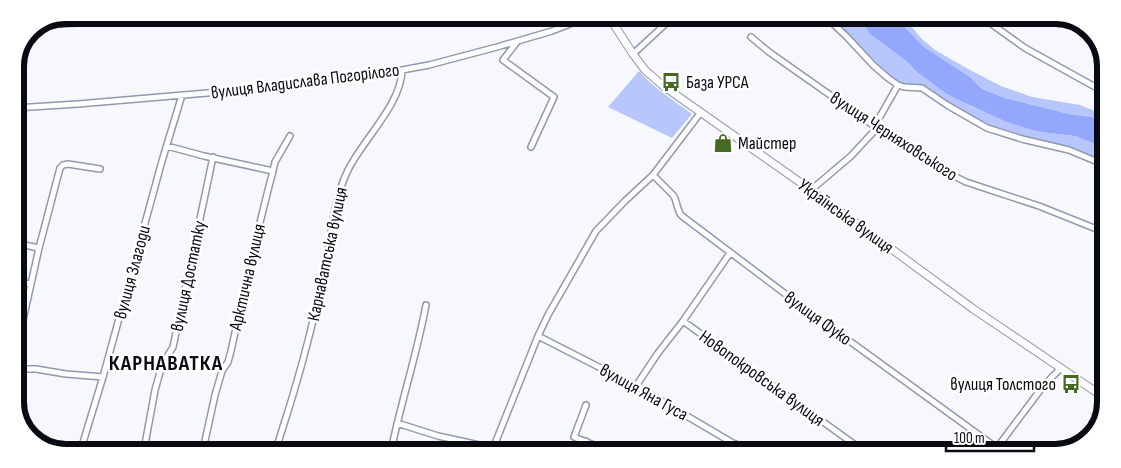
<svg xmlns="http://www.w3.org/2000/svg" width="1121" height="468" viewBox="0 0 1121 468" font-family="'Sofia Sans Condensed',sans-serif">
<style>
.green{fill:#b8c6fe}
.water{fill:#93a7fc}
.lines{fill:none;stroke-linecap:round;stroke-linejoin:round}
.street-casing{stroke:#9298ae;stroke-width:8}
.secondary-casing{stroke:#9298ae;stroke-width:9}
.street{stroke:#fff;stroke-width:5}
.secondary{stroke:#fff;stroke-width:7}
.labels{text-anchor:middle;stroke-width:5;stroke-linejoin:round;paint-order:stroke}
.street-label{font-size:18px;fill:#090b13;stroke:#fff}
.poi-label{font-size:18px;fill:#090b13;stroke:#fff;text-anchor:start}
.district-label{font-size:22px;font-weight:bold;letter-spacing:1px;fill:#090b13;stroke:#fff}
.rim{fill:none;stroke:#090b13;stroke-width:6}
</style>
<rect width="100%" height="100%" fill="#f6f8fd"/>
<path class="green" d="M827 18H859L870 34 905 60 917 72 945 93 958 100 973 107 1025 128 1040 132 1075 136 1105 148V165L1069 150 987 128 922 88 904 87 888 78Z
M896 18H904L922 39 935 50 968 69 1001 86 1032 97 1080 105 1105 115V123L1092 117 1069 114 1005 98 982 89 970 77 924 47Z
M639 71C654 88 673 100 692 114L672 138 608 107Z"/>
<path class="water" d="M859 18H896L924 47 970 77 982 89 1005 98 1069 114 1092 117 1105 123V148L1075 136 1040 132 1025 128 1005 121 958 100 945 93 917 72 905 60 870 34Z"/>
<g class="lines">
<g class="street-casing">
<path id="street" d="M827 18 846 36 874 66 888 78 898 85 904 87 922 88 947 105 987 128 1022 139 1069 150 1105 165
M983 18 1025 48 1106 93
M42 25 203 16
M751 37 769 52 877 128 942 170 966 182 1039 206 1104 232
M517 42 503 60 554 97 531 147
M633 54 673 17
M15 108 78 104 254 89 402 70 429 65 497 47 552 31 588 17
M167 146 204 156 273 171
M653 175 673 195C678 202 676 210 682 216L800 305 997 448
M811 190 851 156 877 128 878 120 898 85
M15 243 39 248
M15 282 31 284
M683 321 865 452
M538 336 636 386 748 452
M15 356 39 248 60 168 63 165 68 164 100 169
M15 369H36L66 374 103 377
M636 386 658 353 683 321 730 253
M586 405 574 437 609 451
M397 423 438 436 493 448
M145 445 166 450
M81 449 103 377 162 161 182 95
M144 450 155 390 162 365 173 347 213 157
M203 450 215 395 222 371 228 362 231 351C244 291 257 231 273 171L275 162 290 136
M276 450C282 429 289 409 295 388 306 351 315 314 323 277 331 241 332 203 348 170 364 138 401 105 402 70
M391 451C401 402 417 354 426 305
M492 451 538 336 548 315 596 231 625 201 653 175 701 112
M582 451 586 441
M732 452 736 444
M993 453 1044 385 1061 368"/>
</g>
<g class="secondary-casing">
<path id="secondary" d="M609 17 633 54 645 70 662 85 811 190 972 308 1102 396"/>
</g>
<use href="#street" class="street"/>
<use href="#secondary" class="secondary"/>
</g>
<defs>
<g id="bus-bare" transform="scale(1.5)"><path d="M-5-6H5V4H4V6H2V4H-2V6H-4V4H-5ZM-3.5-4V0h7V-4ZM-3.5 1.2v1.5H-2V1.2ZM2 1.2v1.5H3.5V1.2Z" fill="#456a23" stroke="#fff" stroke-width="2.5" paint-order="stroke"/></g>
<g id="shop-bare" transform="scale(1.5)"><path d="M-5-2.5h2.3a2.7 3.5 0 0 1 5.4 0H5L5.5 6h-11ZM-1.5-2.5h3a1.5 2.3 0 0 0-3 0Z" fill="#456a23" stroke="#fff" stroke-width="2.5" paint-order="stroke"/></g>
</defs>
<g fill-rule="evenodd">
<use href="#bus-bare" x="671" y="82"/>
<use href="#shop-bare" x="723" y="143"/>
<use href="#bus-bare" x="1071" y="384"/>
</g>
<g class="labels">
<g class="street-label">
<text transform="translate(305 81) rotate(-7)" y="6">вулиця Владислава Погорілого</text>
<text transform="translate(894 136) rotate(33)" y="6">вулиця Черняховського</text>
<text transform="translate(846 216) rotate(36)" y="6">Українська вулиця</text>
<text transform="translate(327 254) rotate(-78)" y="6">Карнаватська вулиця</text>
<text transform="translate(132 272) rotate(-75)" y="6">вулиця Злагоди</text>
<text transform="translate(188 276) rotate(-78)" y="6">вулиця Достатку</text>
<text transform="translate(247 277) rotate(-77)" y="6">Арктична вулиця</text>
<text transform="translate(818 318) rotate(36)" y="6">вулиця Фуко</text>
<text transform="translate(762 378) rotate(36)" y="6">Новопокровська вулиця</text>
<text transform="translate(644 392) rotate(29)" y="6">вулиця Яна Гуса</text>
</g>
<g class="poi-label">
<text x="686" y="88">База УРСА</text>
<text x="738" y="149">Майстер</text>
<text x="1056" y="390" text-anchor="end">вулиця Толстого</text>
</g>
<g class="district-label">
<text x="166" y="370">КАРНАВАТКА</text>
</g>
</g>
<path d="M0 0H1121V468H0ZM66 24H1055A42 42 0 0 1 1097 66V402A42 42 0 0 1 1055 444H66A42 42 0 0 1 24 402V66A42 42 0 0 1 66 24Z" fill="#fff" fill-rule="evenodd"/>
<path class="rim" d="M66 24H1055A42 42 0 0 1 1097 66V402A42 42 0 0 1 1055 444H66A42 42 0 0 1 24 402V66A42 42 0 0 1 66 24Z"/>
<path d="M946 443v8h88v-8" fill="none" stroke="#090b13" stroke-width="2.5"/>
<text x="954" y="443" font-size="15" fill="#090b13" stroke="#ffffff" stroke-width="4" paint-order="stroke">100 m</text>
</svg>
